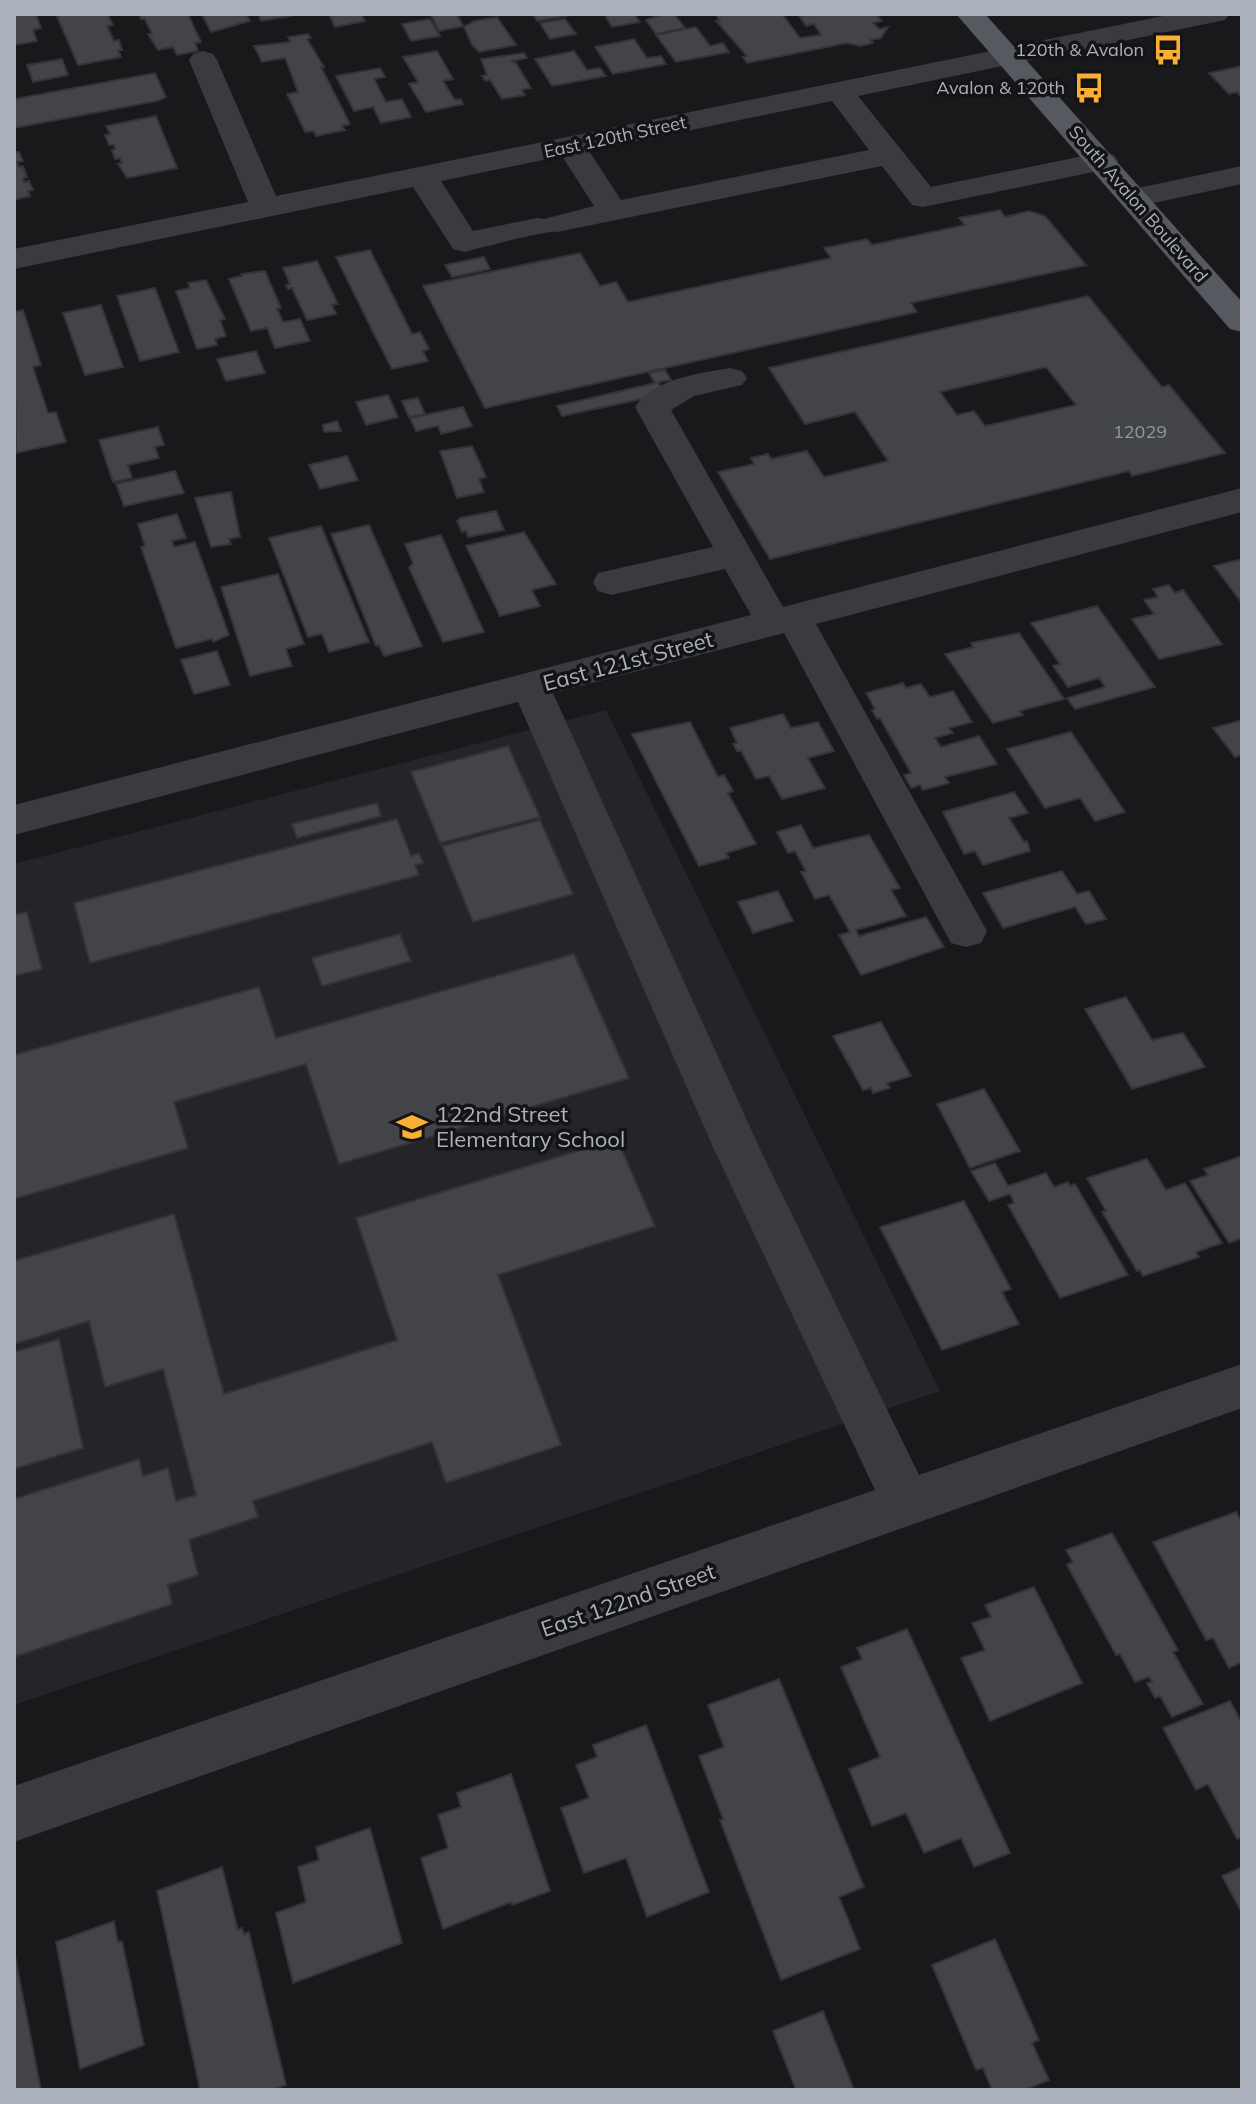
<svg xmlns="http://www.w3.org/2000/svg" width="1256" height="2104" viewBox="0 0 1256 2104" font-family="Mulish,sans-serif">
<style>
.built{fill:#252529}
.building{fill:#434449;stroke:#333338;stroke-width:2;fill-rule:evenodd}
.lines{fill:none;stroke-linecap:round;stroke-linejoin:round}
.minor{fill:#3a3b41;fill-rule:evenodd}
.major{fill:#565960;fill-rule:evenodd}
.labels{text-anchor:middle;stroke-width:7;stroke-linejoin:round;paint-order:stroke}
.far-poi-label{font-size:18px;fill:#abb1bc;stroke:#141417;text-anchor:end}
.far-street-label{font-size:18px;fill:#abb1bc;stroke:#141417}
.number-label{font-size:18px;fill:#91969f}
.street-label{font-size:22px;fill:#abb1bc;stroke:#141417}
.poi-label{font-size:22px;fill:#abb1bc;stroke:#141417;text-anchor:start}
</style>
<rect width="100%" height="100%" fill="#19191c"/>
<path class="built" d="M606 710 940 1391 14 1705V864Z"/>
<path class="building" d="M14 14H36L41 28 33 30 37 41 14 45Z
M56 14 108 15 113 25 107 26 114 41 119 40 122 50H118L121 57 78 65Z
M139 14H188L201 42 195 43 198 51 177 55 173 47 158 50 148 34H152L145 19H141Z
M202 14H246L250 21 211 32Z
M258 14H290L291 16 261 21Z
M329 14H361L365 21 335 27Z
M461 14 458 16 463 26 439 31 431 15Z
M533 14H564L566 16 537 21Z
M604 14H634L640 22 612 27Z
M664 14H681L675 15 685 28 656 34 646 20Z
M715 14H782L800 38 821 35 814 24 806 26 799 16 812 14H876L882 21 873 23 879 29 888 27 881 38 871 40 873 43 860 46 847 43 747 63 743 57 747 56 716 21H720Z
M497 17 516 45 479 52 472 45 464 27 474 21Z
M430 19 440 36 411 41 402 24Z
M565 19 576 34 550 39 540 23Z
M696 27 710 46 723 43 729 52 676 62 656 35Z
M308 34 311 38 307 39 324 67H321L350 124 342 126 345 130 316 136 314 131 305 132 287 94 298 92 285 58 262 62 254 46 291 42 288 37Z
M634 39 647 58 661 56 666 64 613 74 595 47Z
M437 51 453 79 443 81 455 100 461 99 463 104 426 112 409 84 418 82 403 57Z
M574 51 587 70 600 68 606 76 552 86 535 59Z
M524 53 527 58 512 61 516 63 531 88 522 90 525 95 502 99 490 80 486 81 482 76 487 75 481 59Z
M62 59 68 75 33 82 27 65Z
M1242 66V98L1237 92 1229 94 1209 73Z
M380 68 385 77 374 79 386 102 402 99 411 117 381 123 373 107 354 111 336 76Z
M155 73 166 97 157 101 14 128V99Z
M156 116 177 168 127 178 118 164 122 163 120 158 115 159 112 150 115 149 114 145H109L105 135 110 134 106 126Z
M14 152H19L23 161 17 162 19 167 23 166 27 177 23 178 24 182 29 181 33 190 28 191 30 196 14 200Z
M1000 210 1005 217 1029 211 1045 216 1086 265 911 303 917 312 485 408 423 286 580 253 600 286 616 282 628 302 831 258 824 248 867 239 872 245 965 225 959 218Z
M370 250 412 334 420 332 429 349 423 351 428 361 392 369 371 328 336 257Z
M484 257 490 269 452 277 445 265Z
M317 261 338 304 332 305 336 314 307 320 292 288 288 289 286 285 290 284 283 268Z
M265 271 281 308 277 309 283 322 300 319 310 341 275 348 267 328 251 331 229 279 242 276 241 274Z
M206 280 225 319 220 320 226 336 215 339 217 345 197 349 176 291 190 288 188 283Z
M155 288 179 352 140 361 117 296Z
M1088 296 1162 387 1169 385 1225 453 1132 476 1129 471 770 559 718 472 754 464 751 458 768 454 771 459 807 451 824 477 888 461 855 412 805 424 769 368ZM1046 367 1076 405 985 426 974 411 957 415 940 392Z
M101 305 123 367 85 375 63 313Z
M23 310 41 365 33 367 48 413 56 412 66 442 16 453 14 312Z
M256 351 265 373 226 381 217 359Z
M665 370 671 380 658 382 665 394 562 416 557 406 655 383 649 373Z
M388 395 398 417 366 425 356 402Z
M418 398 425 414 409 417 402 401Z
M463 407 472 426 441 434 438 426 416 431 410 418Z
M337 421 341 431 324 432 323 425Z
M158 427 164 445 155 447 159 458 128 465 132 478 113 482 99 440Z
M472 446 486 477 479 479 484 492 457 498 440 451Z
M347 456 358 480 320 489 309 465Z
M175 471 184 493 124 506 116 484Z
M231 492 240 537 229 539 231 544 211 547 195 498Z
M496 511 504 530 468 537 466 531 462 532 457 521 460 518Z
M177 514 186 538 172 541 174 547 195 542 229 635 213 642 212 639 176 648 141 547 145 546 138 524Z
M369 525 422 646 384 656 379 645 376 646 331 534Z
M321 526 369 642 329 652 322 634 308 637 269 538Z
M524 532 556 584 532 590 540 606 500 616 466 546Z
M441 535 484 632 443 642 409 568 413 563 405 544Z
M1242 559V603L1214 566Z
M278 574 304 644 286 649 292 666 250 676 221 587Z
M1169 585 1175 593 1183 590 1222 644 1159 659 1132 619 1154 614 1144 600 1158 597 1153 589Z
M1097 606 1155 687 1075 709 1067 698 1105 687 1099 678 1068 687 1053 666 1060 664 1031 623Z
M1019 633 1064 699 1020 711 1023 715 993 723 945 654 973 647 971 643Z
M217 651 230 685 194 694 181 660Z
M903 683 906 688 921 684 930 697 953 691 972 722 949 728 953 733 935 738 941 747 979 736 997 764 945 777 949 783 923 790 920 785 911 788 904 775 911 773 880 718 877 719 872 710 875 709 866 693Z
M783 714 791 728 818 722 834 751 808 758 825 788 782 799 769 776 756 779 741 751H737L733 744 737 743 730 728Z
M1242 720V755L1235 757 1213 728Z
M690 722 718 777 724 775 733 791 728 793 756 844 726 853 729 858 699 866 632 734Z
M1071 732 1125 812 1095 821 1080 798 1045 808 1007 749Z
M508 746 540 817 440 843 411 772Z
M1014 792 1028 813 1009 818 1024 842 1027 841 1030 851 983 865 975 851 964 854 943 812Z
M377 803 381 816 297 838 292 824Z
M397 819 411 856 419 853 423 863 415 865 419 875 90 963 74 903Z
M540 820 573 894 473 922 442 846Z
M801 825 813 848 869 835 900 888 891 890 906 916 856 930 859 936 926 917 944 947 861 975 839 935 850 932 829 895 815 899 801 872 806 871 795 851 788 853 777 832Z
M1062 871 1077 894 1089 891 1106 919 1086 924 1075 907 1003 928 983 893Z
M778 891 793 921 753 933 738 902Z
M27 912 42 969 14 976V915Z
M400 934 411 961 322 986 312 958Z
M574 954 629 1078 339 1164 306 1064 174 1102 188 1148 14 1199V1055L259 987 276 1038Z
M1126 997 1152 1040 1183 1033 1205 1067 1132 1089 1085 1009Z
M881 1022 911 1076 887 1083 890 1088 873 1093 871 1088 863 1090 833 1036Z
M984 1089 1020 1151 970 1168 937 1104Z
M617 1139 655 1226 498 1275 561 1445 446 1483 432 1442 253 1501 258 1517 189 1540 198 1575 168 1585 172 1604 14 1657V1499L139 1459 143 1476 168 1468 176 1501 196 1495 163 1369 105 1387 89 1321 14 1344V1261L174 1214 224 1394 397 1340 356 1218Z
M1242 1156V1238L1229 1243 1190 1181 1208 1175 1204 1169Z
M1147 1159 1166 1190 1185 1183 1222 1243 1196 1252 1199 1257 1143 1276 1140 1270 1137 1271 1102 1212 1106 1211 1087 1178Z
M995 1163 1008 1186 1046 1173 1054 1187 1068 1182 1070 1186 1075 1184 1128 1275 1060 1298 1008 1205 1014 1203 1010 1194 989 1201 971 1171Z
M964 1201 1011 1289 1002 1292 1019 1324 942 1350 880 1227Z
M59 1339 83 1448 14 1469V1352Z
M1236 1512 1242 1522V1662L1229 1668 1213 1638 1206 1640 1153 1542Z
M1112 1533 1178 1650 1173 1652 1203 1704 1172 1717 1160 1696 1155 1698 1147 1683 1152 1682 1149 1677 1135 1682 1120 1654 1116 1655 1067 1565 1073 1562 1066 1550Z
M1034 1587 1082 1683 990 1721 961 1658 985 1650 972 1623 991 1617 985 1605Z
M907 1629 1010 1853 974 1867 961 1838 924 1853 906 1813 872 1826 849 1769 880 1757 841 1667 862 1659 857 1648Z
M779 1679 864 1887 839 1897 860 1949 781 1980 720 1820 723 1819 699 1756 724 1747 708 1705Z
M1230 1701 1242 1723V1837L1237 1839 1208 1784 1196 1790 1163 1728Z
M646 1725 709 1892 647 1917 626 1858 584 1873 561 1808 589 1798 576 1765 597 1757 593 1745Z
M511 1774 550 1891 512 1905 511 1902 443 1929 421 1858 448 1848 438 1815 461 1807 457 1793Z
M370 1828 402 1943 293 1983 276 1913 306 1902 298 1867 319 1860 316 1847Z
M222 1867 238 1930 242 1928 244 1934 249 1932 286 2085 273 2090H200L157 1891Z
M1242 1867V1913L1222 1876Z
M114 1921 118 1942 122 1941 144 2045 80 2069 56 1942Z
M995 1939 1039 2040 1032 2043 1049 2080 1025 2090H992L983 2068 976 2070 932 1965Z
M14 1956H15L41 2090H14Z
M823 2011 854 2090H796L773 2031Z"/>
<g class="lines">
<path class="minor" d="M1173 14H1229L1225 20 1215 22 858 96 931 187 1103 152 1114 155 1118 161 1114 167 1103 170 923 207 912 205 882 166 557 232C547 230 481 248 464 252L453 249 413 187 14 269V249L248 202 189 60 193 54 203 51 213 54 217 60 276 196ZM832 101 869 150 621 200 589 151ZM562 156 594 206 544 219 537 218 473 231 441 181Z
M1242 166V184L1135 207 1124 205 1119 198 1124 191Z
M730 368 742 371 747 378 742 385 694 396 671 410 783 607 1242 488V512L816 624 987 931 981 943 966 947 951 943 784 633 553 693 759 1147 919 1475 1242 1364V1408L14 1842V1786L875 1490 713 1147 518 702 14 835V805L751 615 725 569 611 595 598 591 593 582 598 573 713 547 635 407C654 378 698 374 730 368Z"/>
<path class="major" d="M956 14H985L1242 302V332L1230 329Z"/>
</g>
<defs>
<g id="bus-bare" transform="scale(2.4)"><path d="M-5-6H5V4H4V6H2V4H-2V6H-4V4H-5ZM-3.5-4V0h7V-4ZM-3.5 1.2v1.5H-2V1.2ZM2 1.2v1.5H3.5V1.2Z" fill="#faae33" stroke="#141417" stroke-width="2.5" paint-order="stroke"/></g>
<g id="school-bare" transform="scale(2.4)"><path d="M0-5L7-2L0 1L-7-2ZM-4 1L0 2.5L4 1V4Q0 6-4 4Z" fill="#faae33" stroke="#141417" stroke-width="2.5" paint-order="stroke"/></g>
</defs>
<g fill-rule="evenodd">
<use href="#bus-bare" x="1168" y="50"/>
<use href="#bus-bare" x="1089" y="88"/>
<use href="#school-bare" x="412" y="1127"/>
</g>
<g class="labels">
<g class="far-poi-label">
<text x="1144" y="56">120th &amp; Avalon</text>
<text x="1065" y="94">Avalon &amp; 120th</text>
</g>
<g class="far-street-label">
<text transform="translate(615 137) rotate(-12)" y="6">East 120th Street</text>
<text transform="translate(1138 204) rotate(49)" y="6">South Avalon Boulevard</text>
</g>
<g class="number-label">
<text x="1140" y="438">12029</text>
</g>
<g class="street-label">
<text transform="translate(628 661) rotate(-15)" y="8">East 121st Street</text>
<text transform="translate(628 1600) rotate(-19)" y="8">East 122nd Street</text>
</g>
<g class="poi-label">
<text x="436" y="1122">122nd Street<tspan x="436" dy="25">Elementary School</tspan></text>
</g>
</g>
<rect width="1256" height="2104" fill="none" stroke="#abb1bc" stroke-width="32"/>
</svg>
